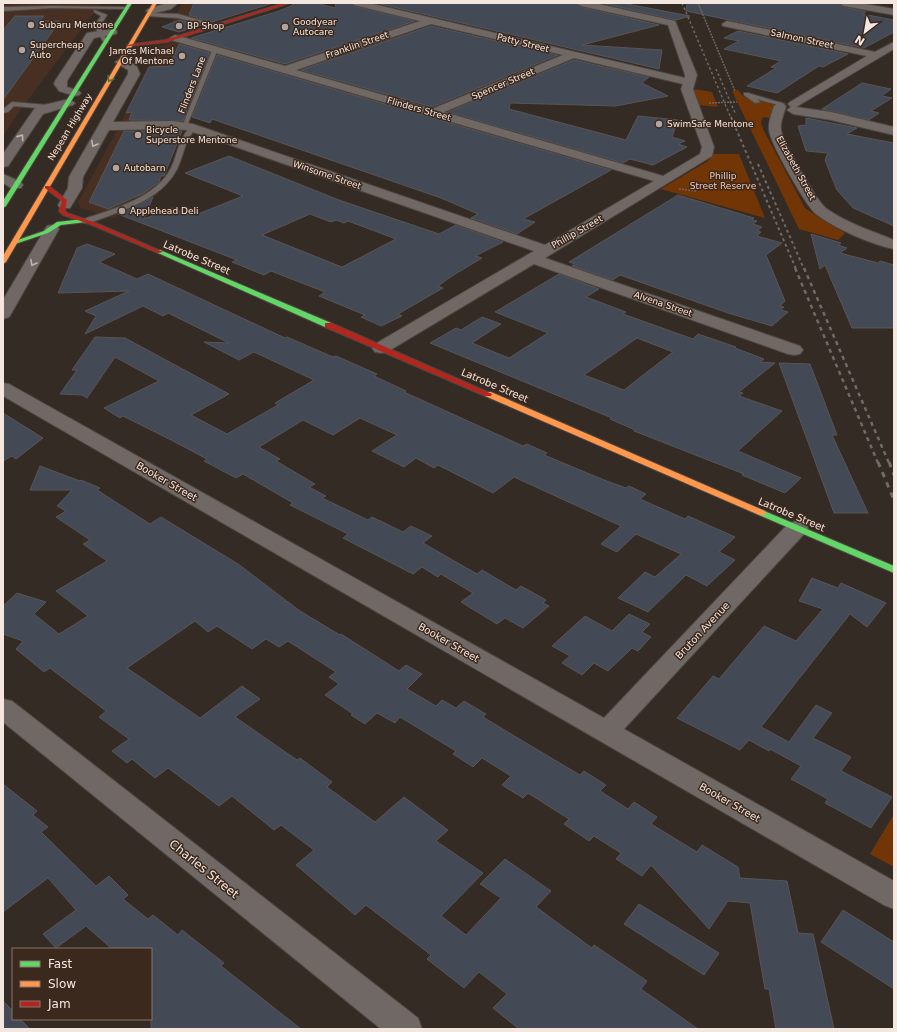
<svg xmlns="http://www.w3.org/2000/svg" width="897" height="1032" viewBox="0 0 897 1032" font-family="'DejaVu Sans',sans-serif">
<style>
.built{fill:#472f22}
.green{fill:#723505}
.building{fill:#444a55;stroke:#575556;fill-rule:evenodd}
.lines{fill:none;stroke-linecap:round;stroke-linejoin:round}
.lane-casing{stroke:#4f4641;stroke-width:2}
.street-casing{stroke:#4f4641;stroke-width:2}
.fast-casing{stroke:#4f4641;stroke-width:2}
.slow-casing{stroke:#4f4641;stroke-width:2}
.jam-casing{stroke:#4f4641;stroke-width:2}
.path{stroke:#6d6661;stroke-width:1.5;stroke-dasharray:2 1;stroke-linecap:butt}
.lane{fill:#706864;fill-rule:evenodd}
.street{fill:#706864;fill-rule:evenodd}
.fast{fill:#63d668;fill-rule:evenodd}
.slow{fill:#ff974d;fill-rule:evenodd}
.jam{fill:#b3261e;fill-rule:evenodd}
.rail-far3{stroke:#716965;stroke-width:1.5;stroke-dasharray:2.5 2.5;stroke-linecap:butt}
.rail-far2{stroke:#716965;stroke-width:2;stroke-dasharray:3 3;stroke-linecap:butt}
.rail-far1{stroke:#716965;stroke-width:2.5;stroke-dasharray:4 4;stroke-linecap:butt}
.rail{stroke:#716965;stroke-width:3;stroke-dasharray:5.5 5.5;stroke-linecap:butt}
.oneway{stroke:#4e773f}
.oneway2{stroke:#bfb4ae}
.poi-dot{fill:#b1a59f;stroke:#3c291e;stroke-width:1.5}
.labels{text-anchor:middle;stroke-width:3;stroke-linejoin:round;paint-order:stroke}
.far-poi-label{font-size:9px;fill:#f4e7e0;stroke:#3c291e;text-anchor:start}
.far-street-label{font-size:9px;fill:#f4e7e0;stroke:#3c291e}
.far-park-label{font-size:9px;fill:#f8caaf;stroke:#3c291e}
.street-label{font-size:10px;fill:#f4e7e0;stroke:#3c291e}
.near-street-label{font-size:12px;fill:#f4e7e0;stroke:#3c291e}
</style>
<rect width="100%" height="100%" fill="#352b25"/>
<path class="built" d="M3 3H101L21 109 3 136Z
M182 3H270L184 28 170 26Z
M175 41 213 52 164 176H161L158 183H154L151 190H148L143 198 130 204 138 207 113 218 81 208 78 202 122 121 157 47Z"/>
<path class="green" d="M693 89 712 92 718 107 698 105Z
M738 90 743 96 755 102 758 99 776 103V108L769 118 763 117 761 123 764 131 805 208 824 221 845 233 838 240 799 229 732 91Z
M712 154H739L765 218 661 189 708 161Z
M894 814V867L870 854Z"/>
<path class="building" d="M194 3H273L212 22 189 15Z
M294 3H316L335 8 336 3H350L354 6 415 21 285 64 191 38 279 11 291 6Z
M376 3H575L581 7 659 25 582 45 662 50 659 69Z
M601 3H622L690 16 676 20Z
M687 3H838L844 7 867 12 862 14 894 20V32L864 48 686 11Z
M15 16H44L40 21H60L3 100V30Z
M179 20 201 25 179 32 162 27Z
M431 26 558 55 432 107 301 70Z
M738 31 848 54 823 67 819 66 777 93 747 86 776 68 771 67 781 61 724 49 739 41 724 38Z
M179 44 210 53 183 121 129 120 132 112 126 113 149 67 169 66Z
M217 55 611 170 523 219 535 222 517 234 471 218 478 214 441 198 212 119 210 123 192 117Z
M574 60 649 77 642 83 668 96 616 106 510 103 509 109 626 140 638 116 678 120 672 137 685 141 678 144 687 147 653 165 630 159 623 163 448 112Z
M862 83 891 89 882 96 892 98 871 111 879 113 869 120 822 109Z
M806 118 857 128 847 134 894 143V226L853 208 837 190 825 160 828 153 806 151 798 126 806 125Z
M124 131H182L164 176H161L159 182 144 193 108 209 89 202Z
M229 156 339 200 439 234 456 225 503 242 475 256 482 258 452 276 438 286 443 288 398 314 402 316 381 326 361 317 365 315 319 296 325 292 271 271 264 275 232 262 237 260 118 214 153 197 144 219 172 208 193 216 243 196 185 173ZM310 214 331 222 336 220 344 223 348 221 396 239 342 267 262 235Z
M678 195 754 218 752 220 757 221 753 224 762 227 757 231 761 232 757 236 782 243 766 255 785 301 780 306 784 307 781 310 788 312 772 326 728 313 620 275 613 280 572 266 575 264 569 262Z
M811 234 841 243 838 245 847 248 840 253 878 263 880 261 894 265V328H852L825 265 820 269Z
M87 244 115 254 99 262 137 279 148 274 285 338 287 337 333 357 336 356 377 374 374 376 406 391 404 392 523 446 527 444 547 453 544 455 604 480 626 488 629 486 646 494 640 499 685 519 688 516 735 537 719 552 735 560 707 586 686 575 648 612 618 598 645 572 655 577 681 554 636 534 617 552 601 544 621 526 514 477 493 493 438 465 434 468 416 458 404 467 372 451 397 435 360 418 333 435 303 420 259 447 280 459 276 461 315 484 309 487 326 496 322 498 368 520 372 517 403 532 411 526 432 536 423 543 477 574 482 570 516 590 521 586 546 600 543 603 549 606 523 628 505 618 497 624 461 602 473 593 441 574 438 577 422 567 413 574 343 538 348 534 290 505 293 503 243 474 236 478 204 461 207 459 173 441 123 416 120 418 104 408 159 381 115 357 87 398 82 395 60 394 77 370H72L95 337 125 338 229 394 191 415 227 434 278 405 275 403 314 380 254 352 239 360 204 342 229 343 168 313 163 316 143 306 85 334 96 316 85 311 129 291 58 293 77 248Z
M559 274 599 289 586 297 626 312 623 314 693 339 698 334 736 347 735 348 764 359 760 362 775 363 739 392 743 393 739 396 782 411 738 451 801 478 785 493 742 475 744 474 634 431 635 430 610 419 612 418 430 343 456 328 461 330 482 317 501 324 472 343 509 358 548 333 495 312ZM637 338 673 352 624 390 584 375Z
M779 363 810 364 837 435H832L868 513H834Z
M3 413 43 438 16 459 12 456 3 461Z
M40 466 80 481 81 480 100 488 97 490 150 524 161 517 238 564 300 611 340 635 341 634 399 671 406 665 422 674 407 689 436 706 442 700 456 708 464 701 486 714 483 717 526 743 580 775 584 771 606 785 600 791 628 809 634 802 657 817 651 824 697 852 702 845 738 867 740 878 787 881 798 933 813 934 834 1029H776L769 989H765L750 903 728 901 709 929 651 865 642 876 616 859 621 853 594 836 589 841 564 824 569 819 528 793 523 798 502 785 511 776 482 758 473 767 453 754 456 751 400 717 395 723 377 713 365 724 351 715 353 714 325 695 339 684 329 677 336 672 288 641 279 647 266 639 252 649 217 626 208 632 195 621 127 668 200 718 242 686 260 699 235 717 297 760 300 758 332 782 327 787 375 822 404 797 448 830 436 841 483 873 441 916 466 935 501 898 480 884 505 859 551 891 536 907 592 948 594 945 647 981 641 989 698 1029H519L493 1008 507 994 479 972 464 988 427 959 431 955 366 905 355 915 296 865 314 850 281 825 274 830 232 796 219 806 168 768 155 778 132 759 127 763 112 751 129 739 99 717 106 711 50 668 44 672 16 649 23 641 3 634V606L17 593 46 602 34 614 59 634 88 616 56 591 107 561 83 544 90 540 56 517 66 511 57 506 72 490H30Z
M812 578 838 588 841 583 886 603 867 627 850 614 761 727 789 742 816 705 832 713 813 738 851 757 841 771 892 797 871 828 825 803 828 799 791 779 801 766 770 749 769 751 749 740 740 750 677 718 713 676 719 679 764 626 796 641 823 609 799 601Z
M629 614 650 624 642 632 651 637 638 651 632 648 608 671 594 663 582 675 562 663 570 656 552 646 585 616 612 631Z
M3 784 37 811 33 815 48 827 41 832 96 886 109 876 128 895 123 899 148 919 153 915 178 935 182 930 224 963 221 966 301 1029H151V949H112L86 926 56 948 43 934 76 910 48 878 3 912Z
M639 904 719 953 704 975 624 924Z
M843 910 894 942V989L821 942Z
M3 1001 13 1011V1019H20L30 1029H3Z"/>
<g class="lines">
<g class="lane-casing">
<path id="lane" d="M51 6 127 7 129 8 127 9 51 8 3 11V7Z
M94 10 107 15 100 26 108 43H104L94 26 101 16 94 12Z
M149 13 178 14 218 25 215 27 178 18 147 16Z
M213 48 218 49 187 126 182 127Z
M744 93H748L785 104 782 106 757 99 760 102 755 103 744 95Z
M12 102 48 105 51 107 48 109 14 106 8 112 3 113V109Z
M191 127 196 128C183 143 185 153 177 169 161 201 120 211 90 223H84V219C113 209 156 198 171 168 178 154 178 138 191 127Z"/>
</g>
<g class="street-casing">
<path id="street" d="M167 3H178L171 9 151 14 146 11 148 9Z
M352 3H369L685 78V75L668 25 581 6 576 3H594L675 21 697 75 693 89 714 147 712 156 545 258 800 346 803 350 800 354 794 355 788 354 534 264 387 352 381 353 375 352 372 348 375 344 534 251 187 130 172 129 109 130 83 177 82 188 70 208H60L58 205 68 188 69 177 128 74V70L115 62 120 59 136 65 140 74 113 122 172 121 193 124 545 245 654 181 171 40 170 38 175 35 285 66 420 21 354 5ZM431 24 563 55 432 109 296 70ZM574 58 683 84 681 89 702 147 700 154 663 176 444 112Z
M839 3H860L894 9V15L844 6Z
M727 21 875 52 894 42V49L796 107 831 112 894 127V135L831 120 793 114 787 110 791 107 788 104 790 102 867 56 723 26 722 24Z
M112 29 116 30 117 32 116 34 94 38 67 81V87L79 91 81 93 79 95 75 96 59 91 54 84 55 81 87 33Z
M69 99 75 103 73 105 43 114 8 166 3 167V154L35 108 44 105Z
M780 102 786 106C784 113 780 123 781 130 783 142 817 202 827 209 847 223 872 231 894 240V249C871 244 835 229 816 214 806 206 770 143 769 130 768 122 772 113 774 106Z
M3 174 21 182 23 185 21 188H11L3 183Z
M52 225 57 226 59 229 11 314 9 317 3 319V300L45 229 47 226Z
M3 383 9 384 604 718 789 523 797 521 805 523 808 528 805 533 624 729 894 881V909L884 905 3 396Z
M3 699 12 701 418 1018 422 1029H381L3 722Z"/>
</g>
<g class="fast-casing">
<path id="fast" d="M128 3H132L6 206 3 208V201Z
M84 219 87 221 86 222 61 225 48 233 15 244 12 242 44 231 57 222Z
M160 250 331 323 332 325 328 327H325L158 253V251Z
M762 510 894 566V573L759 515 758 513Z"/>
</g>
<g class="slow-casing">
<path id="slow" d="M153 3H157L6 262 3 264V256Z
M485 392H491L765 511 766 513 765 515H759L485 396 484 394Z"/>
</g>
<g class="jam-casing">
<path id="jam" d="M284 3H290L167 42 129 46 127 45 165 40Z
M45 186H49L67 200 65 211 67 213 96 223 163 252 158 253 92 225 63 215 59 211 62 201 45 188Z
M325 323H331L492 394 491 396H485L325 327Z"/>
</g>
<path class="path" d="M698 3 735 91
M709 103 737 102
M679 189 696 191"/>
<use href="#lane" class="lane"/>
<use href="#street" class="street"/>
<use href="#fast" class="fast"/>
<use href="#slow" class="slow"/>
<use href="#jam" class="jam"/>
<path class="rail-far3" d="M682 3 731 118
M716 69 736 115"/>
<path class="rail-far2" d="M731 117 796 269
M758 164 804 269"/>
<path class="rail-far1" d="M795 268 878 463
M804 268 889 463"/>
<path class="rail" d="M878 462 894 500
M889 462 894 475"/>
</g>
<defs><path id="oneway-chevron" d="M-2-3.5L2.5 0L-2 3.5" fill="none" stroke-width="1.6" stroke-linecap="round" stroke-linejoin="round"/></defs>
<use class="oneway" href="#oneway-chevron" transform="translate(110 79) rotate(121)"/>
<g class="oneway2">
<use href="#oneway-chevron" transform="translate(21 137) rotate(-55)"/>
<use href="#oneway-chevron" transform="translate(94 144) rotate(119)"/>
<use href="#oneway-chevron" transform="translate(33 263) rotate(120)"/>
</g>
<g class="poi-dot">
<circle cx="31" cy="25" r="4"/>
<circle cx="179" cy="26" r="4"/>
<circle cx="285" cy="27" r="4"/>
<circle cx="22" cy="50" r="4"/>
<circle cx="182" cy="56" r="4"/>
<circle cx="659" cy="124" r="4"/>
<circle cx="138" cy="135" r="4"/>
<circle cx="116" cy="168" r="4"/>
<circle cx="122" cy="211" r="4"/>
</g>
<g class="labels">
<g class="far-poi-label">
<text x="293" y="25">Goodyear<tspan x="293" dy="10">Autocare</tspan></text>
<text x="39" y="28">Subaru Mentone</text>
<text x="187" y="29">BP Shop</text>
<text x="30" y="48">Supercheap<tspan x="30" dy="10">Auto</tspan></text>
<text x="174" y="54" text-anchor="end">James Michael<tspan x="174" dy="10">Of Mentone</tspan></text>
<text x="667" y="127">SwimSafe Mentone</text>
<text x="146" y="133">Bicycle<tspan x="146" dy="10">Superstore Mentone</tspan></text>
<text x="124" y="171">Autobarn</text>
<text x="130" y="214">Applehead Deli</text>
</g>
<g class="far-street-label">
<text transform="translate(802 39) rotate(12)" y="3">Salmon Street</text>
<text transform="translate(523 43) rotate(14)" y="3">Patty Street</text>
<text transform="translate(357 45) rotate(-19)" y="3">Franklin Street</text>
<text transform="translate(503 84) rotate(-23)" y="3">Spencer Street</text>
<text transform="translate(192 85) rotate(-69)" y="3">Flinders Lane</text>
<text transform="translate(419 109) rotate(16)" y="3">Flinders Street</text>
<text transform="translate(70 127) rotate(-59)" y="3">Nepean Highway</text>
<text transform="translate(796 168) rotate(61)" y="3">Elizabeth Street</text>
<text transform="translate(327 175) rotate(19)" y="3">Winsome Street</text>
<text transform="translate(577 232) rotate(-30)" y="3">Phillip Street</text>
<text transform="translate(663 304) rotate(19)" y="3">Alvena Street</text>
</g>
<g class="far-park-label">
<text x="723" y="179">Phillip<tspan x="723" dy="10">Street Reserve</tspan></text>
</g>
<g class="street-label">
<text transform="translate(197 257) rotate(23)" y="4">Latrobe Street</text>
<text transform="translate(495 385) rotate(23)" y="4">Latrobe Street</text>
<text transform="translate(167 481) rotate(30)" y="4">Booker Street</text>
<text transform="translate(792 514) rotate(23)" y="4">Latrobe Street</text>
<text transform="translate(702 630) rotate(-47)" y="4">Bruton Avenue</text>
<text transform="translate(449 642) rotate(30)" y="4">Booker Street</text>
<text transform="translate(730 802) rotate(30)" y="4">Booker Street</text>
</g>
<g class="near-street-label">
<text transform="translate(204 869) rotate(39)" y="4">Charles Street</text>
</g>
</g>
<rect width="897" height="1032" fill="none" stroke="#f4e7e0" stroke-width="8"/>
<rect x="12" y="948" width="140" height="72" fill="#3c291e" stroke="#86756c"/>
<rect x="20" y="961" width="20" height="6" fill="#63d668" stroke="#86756c"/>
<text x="48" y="968" font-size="12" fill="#f4e7e0">Fast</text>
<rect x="20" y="981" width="20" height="6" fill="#ff974d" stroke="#86756c"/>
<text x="48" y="988" font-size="12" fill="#f4e7e0">Slow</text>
<rect x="20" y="1001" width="20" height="6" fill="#b3261e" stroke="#86756c"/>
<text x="48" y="1008" font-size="12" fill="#f4e7e0">Jam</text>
<g transform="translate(865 32) rotate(211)" stroke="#3c291e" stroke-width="3" paint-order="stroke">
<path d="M0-3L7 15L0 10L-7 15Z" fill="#f4e7e0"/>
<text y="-6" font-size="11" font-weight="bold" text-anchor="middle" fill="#f4e7e0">N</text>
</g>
</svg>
